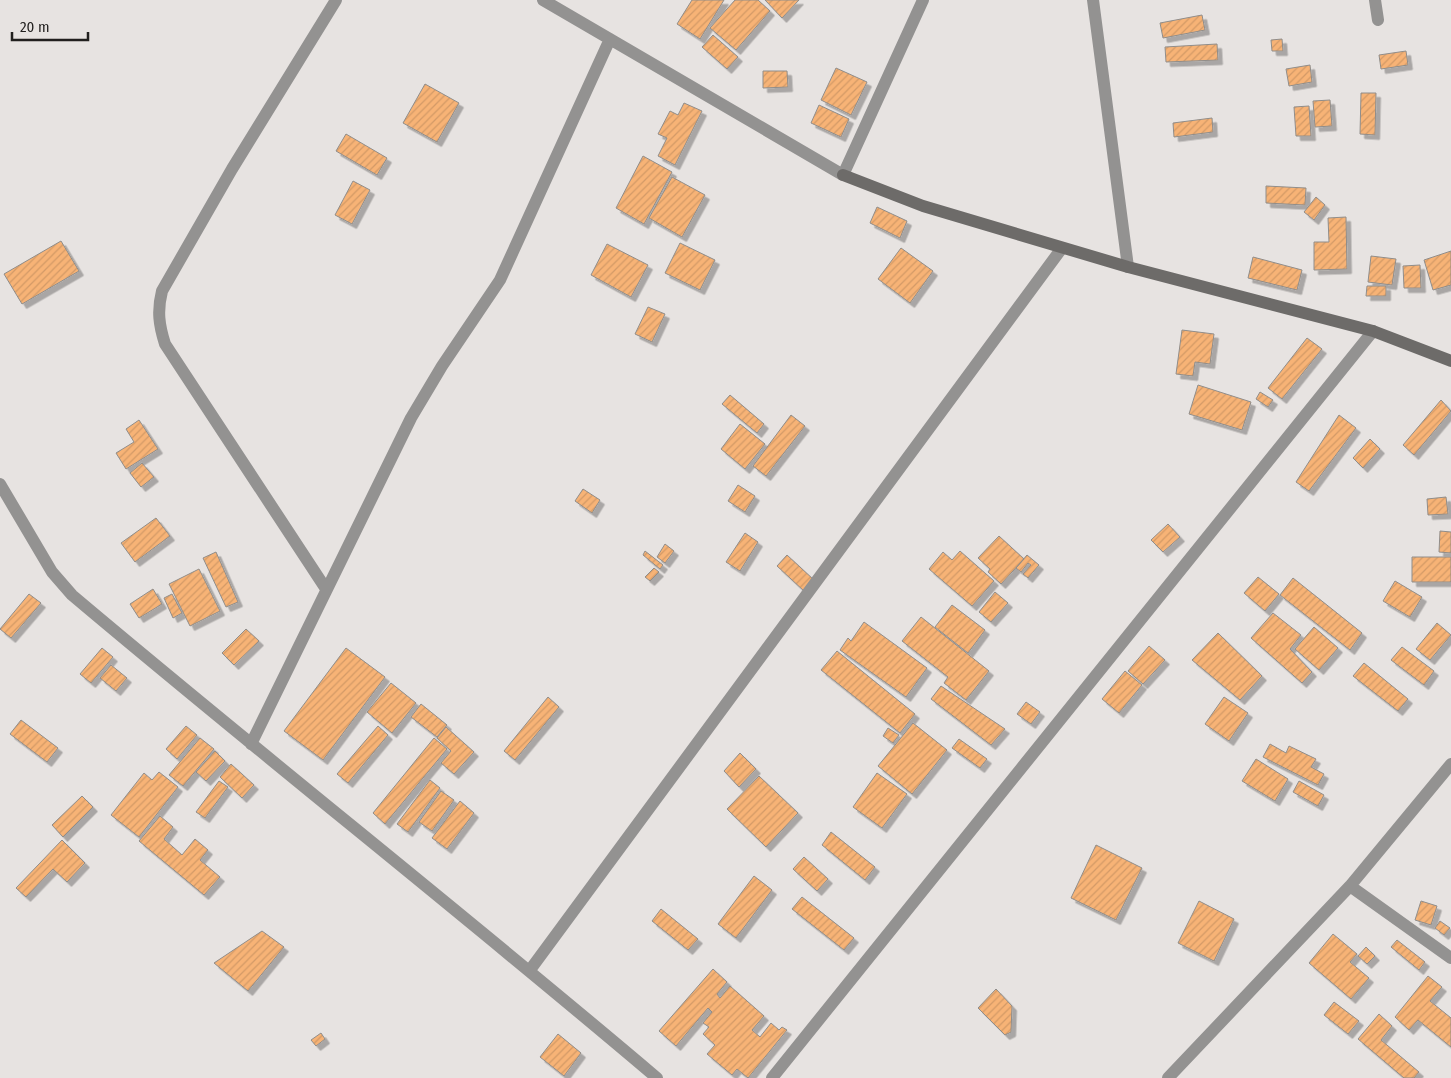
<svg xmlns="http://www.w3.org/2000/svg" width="1451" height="1078" viewBox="0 0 1451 1078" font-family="'Fira Sans Condensed',sans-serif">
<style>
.building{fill:url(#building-hatch);stroke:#908d8a;filter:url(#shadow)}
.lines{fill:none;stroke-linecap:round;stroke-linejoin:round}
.street{stroke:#939291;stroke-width:12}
.secondary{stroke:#6d6b69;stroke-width:12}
</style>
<defs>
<pattern id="building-hatch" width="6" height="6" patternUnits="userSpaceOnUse" patternTransform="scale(1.25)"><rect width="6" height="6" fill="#f7b376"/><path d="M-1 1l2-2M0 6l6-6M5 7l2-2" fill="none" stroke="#d39a66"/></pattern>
<filter id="shadow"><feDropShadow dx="4.5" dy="4.5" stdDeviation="0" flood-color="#0004"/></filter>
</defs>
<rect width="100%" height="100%" fill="#e7e3e1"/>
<path class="building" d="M692 0H724L700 39 677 24Z
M735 0H758L770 11 736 50 710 28Z
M765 0H799L782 18Z
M1202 15 1205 30 1163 38 1160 23Z
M713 35 738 57 727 69 702 47Z
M1282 39 1283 51H1272L1271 40Z
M1217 44 1218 60 1166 62 1165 47Z
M1406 51 1408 65 1381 69 1379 55Z
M1310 65 1312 82 1289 86 1286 69Z
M836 68 867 82 851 115 821 100Z
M763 71H787L788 87 763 88Z
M425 84 459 103 437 142 403 123Z
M1361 93H1376L1375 135 1360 134Z
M1330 100 1332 126 1315 127 1313 101Z
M684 103 702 111 675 165 658 156 667 138 658 134 670 111 678 115Z
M819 105 849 119 841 137 811 123Z
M1309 106 1311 136H1296L1294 107Z
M1212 118 1213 132 1174 137 1173 123Z
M346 134 387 158 377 175 336 151Z
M643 156 672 172 644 224 616 208Z
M672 177 705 195 682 237 649 218Z
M353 181 370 190 352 224 335 215Z
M1266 186 1306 188 1305 205 1266 203Z
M1316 197 1325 205 1314 220 1304 212Z
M877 207 907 221 900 238 870 223Z
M1346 217 1347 269 1314 270V242H1329L1328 218Z
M61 241 79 271 22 304 4 274Z
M680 243 715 260 700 290 665 273Z
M607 244 648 265 631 297 591 275Z
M901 248 933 271 910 303 878 279Z
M1451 251V285L1433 290 1424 260Z
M1371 256 1396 259 1392 285 1368 282Z
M1253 257 1302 270 1297 290 1248 278Z
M1420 265 1421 288H1404L1403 266Z
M1367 286H1386V296H1366Z
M648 307 665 314 652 342 635 334Z
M1182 330 1214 334 1210 364 1195 362 1193 376 1176 374Z
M1307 338 1322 349 1282 399 1268 388Z
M1198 385 1251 402 1242 430 1189 414Z
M1260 392 1273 400 1268 407 1256 399Z
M730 395 764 424 757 433 722 404Z
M1441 400 1451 411 1414 455 1403 445Z
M791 415 805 426 766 476 753 466Z
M1339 415 1356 428 1309 491 1296 482Z
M139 420 158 449 126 469 116 453 134 442 126 429Z
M740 424 765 444 745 469 721 449Z
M1370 439 1380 449 1363 468 1353 458Z
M142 463 154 477 141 487 130 473Z
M738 485 755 496 745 512 728 501Z
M583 489 600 500 592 513 575 501Z
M1446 497 1448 514 1428 515 1427 499Z
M156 518 170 536 135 562 121 543Z
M1168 524 1180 537 1163 552 1151 540Z
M1440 531 1451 532V553L1439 552Z
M745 533 758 542 740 571 726 562Z
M999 536 1024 559 1001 584 988 572 990 569 978 558Z
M665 544 674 551 665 563 657 557Z
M645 551 663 565 660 569 643 555Z
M960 551 994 581 972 606 929 569 943 552 952 560Z
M216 552 238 602 226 607 203 558Z
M787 555 814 580 804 591 777 566Z
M1027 555 1039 565 1028 578 1023 574 1031 565 1028 563 1021 572 1016 568Z
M1412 557H1451V582H1412Z
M654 568 659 572 650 581 645 577Z
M199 569 220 611 190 626 169 584Z
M1258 577 1279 594 1265 611 1244 593Z
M1293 578 1362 633 1350 650 1280 595Z
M1395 581 1422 597 1410 617 1383 601Z
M153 589 162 604 139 618 130 604Z
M995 592 1008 603 991 622 979 612Z
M29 594 41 603 11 638 0 629Z
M172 594 182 613 173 618 164 598Z
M952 605 985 630 968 653 935 627Z
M1273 613 1301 635 1290 649 1312 672 1302 683 1251 638Z
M921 617 989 671 966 700 944 683 948 677 902 641Z
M864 622 927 668 906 697 840 650 848 638 851 641Z
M1437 623 1451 635 1430 660 1416 649Z
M1314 627 1338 648 1319 670 1295 649Z
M246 629 259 641 234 665 222 653Z
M1218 633 1262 676 1240 700 1192 660Z
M1149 646 1165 660 1143 684 1128 671Z
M1402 647 1434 671 1424 685 1391 660Z
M102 648 113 657 91 683 80 674Z
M346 648 385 677 323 760 284 731Z
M837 651 915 714 900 733 821 670Z
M1364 663 1408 699 1398 711 1353 676Z
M111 665 127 678 116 691 100 678Z
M1125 671 1142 685 1119 713 1102 699Z
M391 683 416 703 392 733 367 712Z
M941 686 1005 729 991 745 931 699Z
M548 697 559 707 515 760 504 751Z
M1224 697 1248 713 1229 741 1205 724Z
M1026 702 1040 712 1031 724 1017 714Z
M421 704 447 725 437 737 411 717Z
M21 720 58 748 47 762 10 734Z
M913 723 947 750 912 794 878 766Z
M186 726 197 735 177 759 166 749Z
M378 726 388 735 348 783 337 774Z
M446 727 474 752 454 774 441 763 451 751 437 738Z
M888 728 899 735 893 743 883 736Z
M200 738 214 749 183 786 169 775Z
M434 738 447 749 385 824 373 813Z
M959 739 987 759 980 768 952 748Z
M1270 744 1286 753 1289 746 1316 759 1311 767 1324 774 1318 785 1263 757Z
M215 751 225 761 206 781 196 772Z
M740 753 756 769 739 787 724 771Z
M1256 759 1288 779 1275 801 1242 781Z
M231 764 254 785 242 798 220 777Z
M159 772 178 787 139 837 111 815 144 773 152 780Z
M877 773 907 794 882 828 853 807Z
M759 776 798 813 766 847 727 809Z
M430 780 440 788 408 832 397 824Z
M219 781 228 787 205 818 196 812Z
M1299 781 1324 795 1318 806 1293 792Z
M441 791 454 800 432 831 419 822Z
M82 796 93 807 63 837 52 825Z
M460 801 474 813 447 849 432 838Z
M160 816 173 827 164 839 182 855 195 839 208 850 200 860 220 877 204 895 139 841Z
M831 832 875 867 865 880 822 845Z
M62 840 85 863 67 882 53 869 26 897 16 888Z
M1096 845 1142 868 1116 920 1071 898Z
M804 857 828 879 817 891 793 869Z
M754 876 772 890 736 938 718 924Z
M802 897 854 938 844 950 792 909Z
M1199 901 1234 919 1214 961 1178 943Z
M1421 901 1437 906 1431 925 1415 920Z
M661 909 698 939 688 950 652 921Z
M1440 921 1450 928 1444 935 1435 928Z
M262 931 284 947 248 991 214 963Z
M1333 934 1357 954 1350 962 1369 978 1351 999 1309 963Z
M1397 940 1425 962 1419 970 1391 947Z
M1366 947 1375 956 1367 964 1358 956Z
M713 969 727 982 717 994 720 998 730 986 764 1016 752 1030 760 1037 771 1023 779 1030 782 1027 787 1030 748 1078 737 1069 732 1075 707 1054 715 1045 703 1034 709 1027 703 1023 712 1012 708 1008 676 1046 659 1031Z
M1428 976 1442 987 1430 1001 1451 1018V1047L1418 1020 1409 1030 1395 1017Z
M996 989 1012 1006 1011 1032 1005 1035 978 1008Z
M1334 1002 1359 1021 1348 1034 1324 1015Z
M1379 1014 1392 1026 1381 1040 1419 1072 1414 1078H1404L1358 1039Z
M321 1033 325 1039 316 1046 311 1040Z
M558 1034 581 1053 564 1076 540 1057Z"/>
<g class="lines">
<path class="street" d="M543 0 843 175 923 0
M1093 0 1128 267
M1375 0 1378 20
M0 484 52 572 72 595C265 758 464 914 657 1078
M326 589 165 344C159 325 157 311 162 291L232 169 336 0
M251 744 411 418 442 366 500 280 610 39
M1350 886 1451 958
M530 970 1062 248
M772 1078 1373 331
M1168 1078 1350 886 1451 764"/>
<path class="secondary" d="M843 175 923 206 1128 267 1373 331 1451 361"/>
</g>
<path d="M12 32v8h76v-8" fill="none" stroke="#211f1e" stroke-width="2.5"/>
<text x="20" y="32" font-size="15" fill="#211f1e" stroke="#e7e3e1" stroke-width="4" paint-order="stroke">20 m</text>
</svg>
